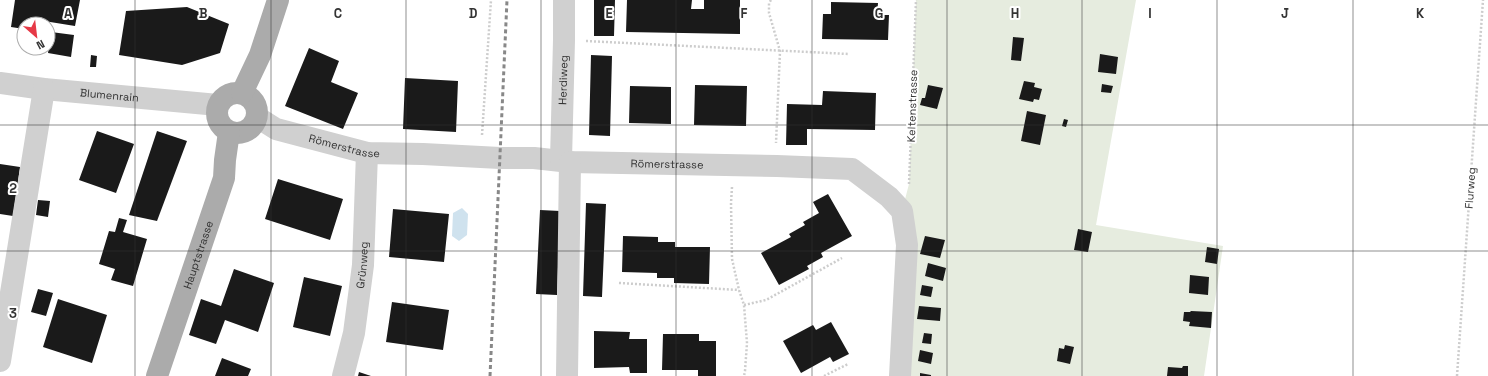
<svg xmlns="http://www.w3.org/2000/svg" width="1488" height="376" viewBox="0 0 1488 376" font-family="'Space Grotesk',sans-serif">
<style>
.green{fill:#e6ecdf}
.water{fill:#cfe2ee}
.building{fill:#1a1a1a}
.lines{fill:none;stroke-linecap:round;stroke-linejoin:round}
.path{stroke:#cdcdcd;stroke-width:2.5;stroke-dasharray:2 2;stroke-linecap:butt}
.minor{stroke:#d0d0d0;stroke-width:22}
.major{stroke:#ababab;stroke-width:22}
.rail{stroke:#888;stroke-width:3;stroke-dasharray:4 3;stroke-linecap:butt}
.grid{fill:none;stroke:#333;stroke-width:1;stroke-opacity:0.55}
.labels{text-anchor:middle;stroke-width:4;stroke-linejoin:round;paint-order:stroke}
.street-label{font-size:11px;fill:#333;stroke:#fff}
.grid-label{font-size:13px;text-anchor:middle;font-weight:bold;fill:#333;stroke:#fff;stroke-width:4;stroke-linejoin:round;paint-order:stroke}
</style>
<rect width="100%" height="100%" fill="#fff"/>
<path class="green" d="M916 0H1136L1096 225 1223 246 1204 376H900L902 211 909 184Z"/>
<path class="water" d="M462 208 468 214 467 235 459 241 452 236 453 213Z"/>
<path class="building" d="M15 0H80L75 26 44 21 43 24H24V29L11 27Z
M594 0H615L614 36H594Z
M627 0H692L691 9H704V0H740V34L626 32Z
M831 2 878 3 877 15H889L888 40 822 39 823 14H831Z
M187 7 229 24 220 53 182 65 119 55 126 11Z
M51 32 74 35 71 57 48 53Z
M1013 37 1024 38 1021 61 1011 60Z
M309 48 339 61 331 82 358 93 343 129 285 106Z
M1100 54 1118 57 1116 74 1098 72Z
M91 55 97 56 96 67H90Z
M591 55 612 56 610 136 589 135Z
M405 78 458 81 456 132 403 129Z
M1024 81 1035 83 1034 87 1042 89 1039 100 1034 99 1033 102 1019 99Z
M1102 84 1113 86 1111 93 1101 92Z
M695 85 747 86 746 126 694 125Z
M928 85 943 88 937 109 920 105 922 98H925Z
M630 86 671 87V124L629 123Z
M823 91 876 93 875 130 807 129V145H786L787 104 822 105Z
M1027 111 1046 115 1040 145 1021 141Z
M1064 119 1068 120 1066 127 1062 126Z
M97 131 134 144 116 193 79 180Z
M157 131 187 141 157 221 129 215Z
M0 164 20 167 13 216 0 214Z
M278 179 343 199 330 240 265 219Z
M828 194 852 236 821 253 823 257 807 266 809 269 779 285 761 253 791 237 789 234 805 225 803 222 819 213 813 202Z
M38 200 50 201 48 217 36 215Z
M586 203 606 204 602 297 583 296Z
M393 209 449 214 444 262 389 257Z
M540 210 560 211 557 295 536 294Z
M119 218 127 220 123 232 147 239 133 286 111 280 115 269 99 264 109 231 115 232Z
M1078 229 1092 232 1088 252 1074 250Z
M623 236 658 237V242H675V247H710L709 284 674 283V278H657V273L622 272Z
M925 236 945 240 940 258 920 254Z
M1207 247 1219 249 1217 264 1205 262Z
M928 263 946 268 943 281 925 276Z
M234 269 274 283 258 332 225 320 216 344 189 335 201 299 221 306Z
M1190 275 1209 277 1208 295 1189 293Z
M304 277 342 286 330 336 293 327Z
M922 285 933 287 931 297 920 295Z
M38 289 53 293 46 316 31 312Z
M58 299 107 315 92 363 43 347Z
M392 302 449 310 443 350 386 342Z
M919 306 941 308 940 321 917 319Z
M1191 311 1212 312 1211 328 1189 326 1190 322 1183 321 1184 312H1190Z
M831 322 849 354 833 362 830 357 801 373 783 341 813 325 816 330Z
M594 331 630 332 629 339H647V373H630L629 367 594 368Z
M924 333 932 334 931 344 922 343Z
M663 334H699V341H716V376H698V370H662Z
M1065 345 1074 347 1070 364 1057 361 1059 348 1064 349Z
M920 350 933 353 931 364 918 361Z
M222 358 251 369 248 376H215Z
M1183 366H1188V376H1167L1168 367 1182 368Z
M359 372 371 376H358Z
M920 373 931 375V376H920Z"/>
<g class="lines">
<path class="path" d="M771 0 769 3V13L780 51 776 143
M586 41 849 54
M482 135 491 0
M909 184 916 0
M732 187 731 203 732 259 739 290 744 305 747 343 745 371 744 376
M619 283 739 290
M744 305 766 300 842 258
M824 376 848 364
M1457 376 1483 0"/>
<g class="minor">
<path id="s1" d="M0 83 44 89 218 105"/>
<path id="s2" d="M257 117 276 129 367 153 423 154 500 158H534L570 162 777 166 852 169 889 197 902 211 907 245 900 376"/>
<path id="s3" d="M561 160 564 40V0"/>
<path d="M0 361 44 89"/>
<path id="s4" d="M343 376 354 333 363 265 367 153"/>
<path d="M567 376 570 162"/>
</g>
<g class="major">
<circle cx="237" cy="113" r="20"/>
<path d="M242 93 260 55 278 0"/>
<path id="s5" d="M157 376 224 178 225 160 229 132"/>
</g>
<path class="rail" d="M490 376 507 0"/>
</g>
<path class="grid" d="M135 0V376M271 0V376M406 0V376M541 0V376M676 0V376M812 0V376M947 0V376M1082 0V376M1217 0V376M1353 0V376M0 125H1488M0 251H1488"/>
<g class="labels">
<g class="street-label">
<text dy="4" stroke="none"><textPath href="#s3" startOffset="80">Herdiweg</textPath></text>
<text dy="4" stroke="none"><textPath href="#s1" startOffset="110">Blumenrain</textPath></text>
<text transform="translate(912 106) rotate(-88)" y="4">Keltenstrasse</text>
<text dy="4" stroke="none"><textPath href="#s2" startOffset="93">Römerstrasse</textPath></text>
<text dy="4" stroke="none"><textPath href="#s2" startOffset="417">Römerstrasse</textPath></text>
<text transform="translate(1470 188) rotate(-86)" y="4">Flurweg</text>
<text dy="4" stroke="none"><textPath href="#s5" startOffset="128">Hauptstrasse</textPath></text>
<text dy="4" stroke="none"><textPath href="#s4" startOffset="113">Grünweg</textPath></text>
</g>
</g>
<g class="grid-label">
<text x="68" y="18">A</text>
<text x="203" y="18">B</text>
<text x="338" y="18">C</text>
<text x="473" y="18">D</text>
<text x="609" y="18">E</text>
<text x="744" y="18">F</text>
<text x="879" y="18">G</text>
<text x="1015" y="18">H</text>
<text x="1150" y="18">I</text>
<text x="1285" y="18">J</text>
<text x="1420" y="18">K</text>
<text x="13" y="193">2</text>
<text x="13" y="318">3</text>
</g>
<g transform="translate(36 36) rotate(152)"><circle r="19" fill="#ffffff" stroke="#adadad"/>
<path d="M0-3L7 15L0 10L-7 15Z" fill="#e63946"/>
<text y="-6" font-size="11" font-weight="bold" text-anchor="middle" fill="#333333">N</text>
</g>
</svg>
